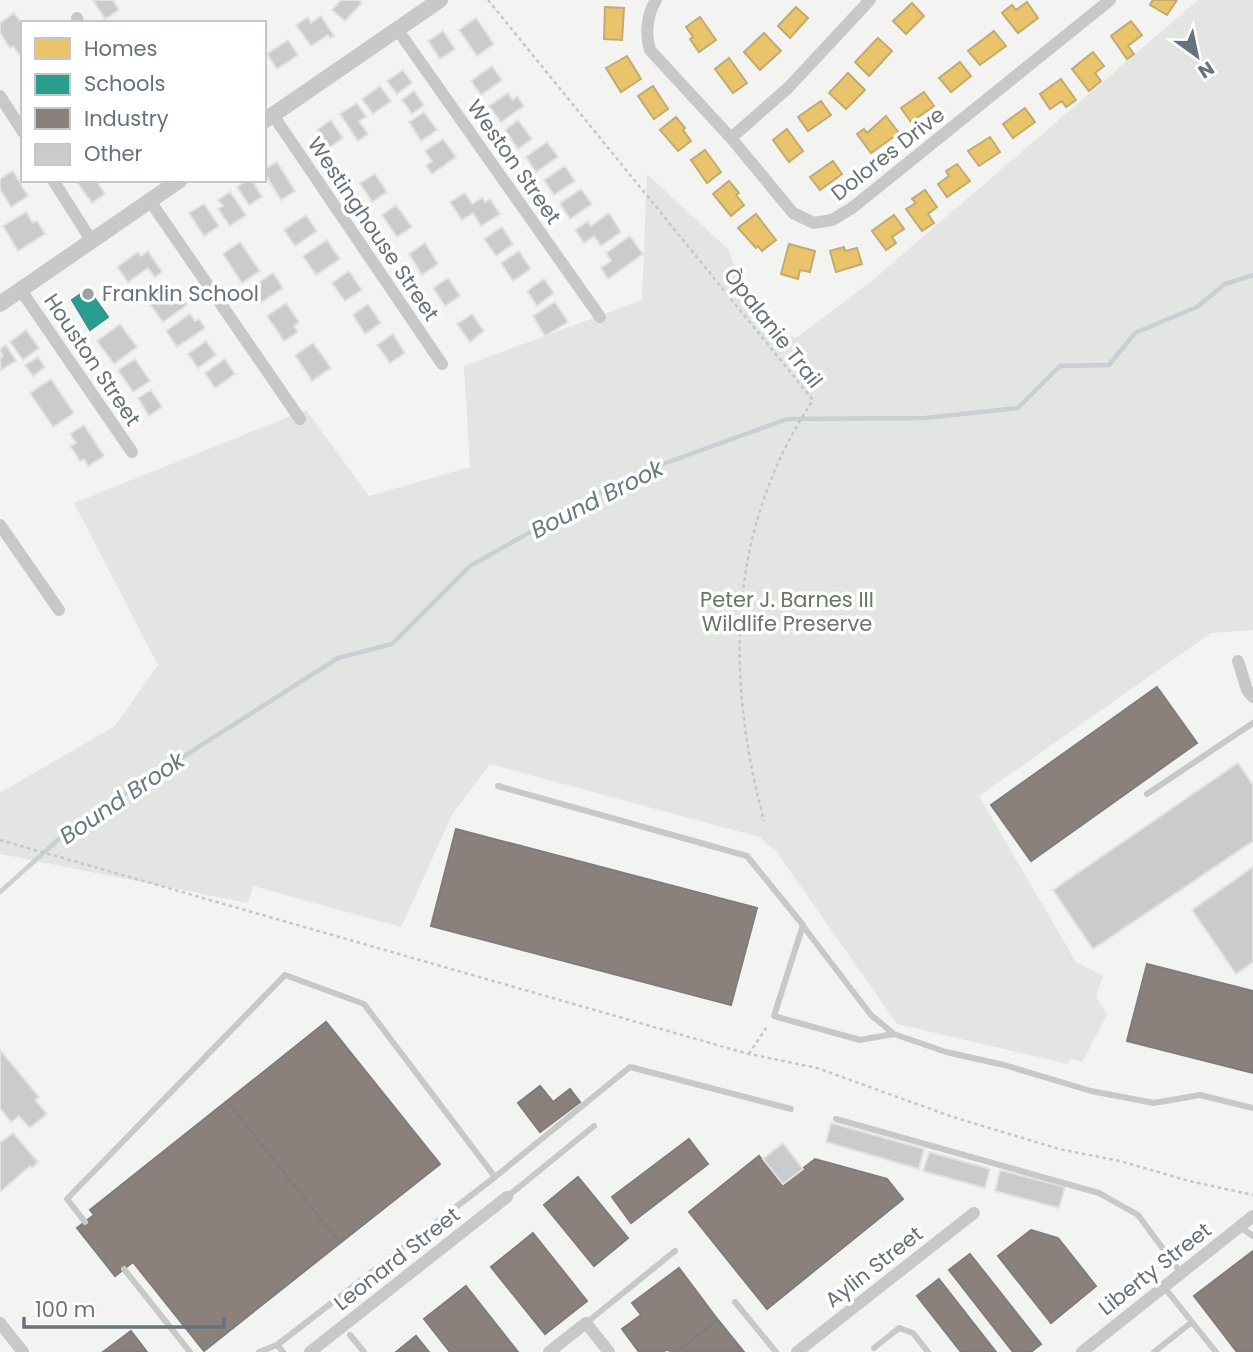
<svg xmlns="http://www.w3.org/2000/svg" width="1253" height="1352" viewBox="0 0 1253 1352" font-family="Poppins,sans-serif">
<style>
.green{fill:#e2e5e1}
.homes{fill:#e9c46a;stroke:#c2ab70;stroke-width:2}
.schools{fill:#2a9d8f;stroke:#3c908a;stroke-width:2}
.industry{fill:#8a817c;stroke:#807c7d;stroke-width:2}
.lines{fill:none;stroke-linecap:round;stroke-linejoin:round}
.stream{stroke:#c9cfd2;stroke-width:4.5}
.building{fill:#cacbcc;stroke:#e2e2e2;stroke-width:2}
.path{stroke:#c5c6c7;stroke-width:2.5;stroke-dasharray:3.5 3.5;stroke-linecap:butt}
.service{stroke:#c8c8c9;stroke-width:6}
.minor{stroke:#c8c8c9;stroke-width:12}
.tertiary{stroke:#c8c8c9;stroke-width:16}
.poi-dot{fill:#989fa7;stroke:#fff;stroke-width:2.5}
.labels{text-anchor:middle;stroke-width:7;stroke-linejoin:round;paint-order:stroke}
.street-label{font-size:21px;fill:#67727e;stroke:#fff}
.poi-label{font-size:21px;fill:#67727e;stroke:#fff;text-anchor:start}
.park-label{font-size:21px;fill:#677665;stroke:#fff}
.water-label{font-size:23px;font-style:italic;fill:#687982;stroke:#fff}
</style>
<rect width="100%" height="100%" fill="#f3f3f2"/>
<path class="green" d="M1198 0H1253V630L1211 633 979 796 1076 962 1103 976 1096 996 1107 1015 1082 1062 1071 1059 1068 1064 897 1024 776 851 759 837 490 764 453 813 401 927 253 886 248 903 0 854V793L115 726 158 665 74 503 306 410 369 496 470 467 464 366 642 300 647 174 729 250 752 321 796 338 874 279Z"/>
<path class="homes" d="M1153 0H1177L1167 15 1150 5Z
M1027 2 1038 18 1018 33 1002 13 1012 5 1016 10Z
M912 3 924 16 906 34 893 21Z
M605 7 624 8 622 40 604 39Z
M796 7 808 18 790 38 778 26Z
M700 17 716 40 699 52 690 39 693 37 686 27Z
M1131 21 1142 35 1128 46 1134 54 1127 59 1111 36Z
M994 31 1006 46 980 65 968 51Z
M764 33 781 51 760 70 744 52Z
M878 38 892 51 869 76 855 62Z
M1093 52 1104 66 1095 73 1101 81 1089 91 1072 69Z
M627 56 641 79 621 92 606 68Z
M729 58 747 83 733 93 715 69Z
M960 62 971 76 951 92 939 78Z
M848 73 865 90 846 109 829 93Z
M1061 79 1076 100 1066 107 1062 101 1050 109 1040 94Z
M653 86 668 109 654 119 638 96Z
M924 92 934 106 911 122 901 108Z
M821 101 831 115 808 131 798 117Z
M1025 108 1035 122 1013 138 1003 124Z
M886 116 899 133 871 153 857 134 864 129 867 133Z
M676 117 685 128 683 130 691 141 678 151 660 130Z
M787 129 803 151 789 162 773 140Z
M990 137 1000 152 979 166 968 151Z
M705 150 721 172 707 183 691 160Z
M833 161 842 174 820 190 810 177Z
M957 164 970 181 947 197 938 184 949 176 946 171Z
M729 181 739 193 736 195 744 205 731 216 713 194Z
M925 190 937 207 928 214 934 223 922 231 906 209 916 203 912 199Z
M756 214 776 240 762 251 758 246 756 248 738 228Z
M894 215 904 229 892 237 896 243 886 250 872 231Z
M789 244 815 251 810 272 800 270 798 279 781 274Z
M844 247 845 251 857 248 862 264 836 272 830 251Z"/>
<path class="schools" d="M88 289 108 317 90 330 72 300Z"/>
<path class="industry" d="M1157 687 1197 743 1031 861 991 805Z
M456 829 757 908 731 1005 431 926Z
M1147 964 1253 991V1073L1127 1041Z
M326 1022 440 1164 340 1243 227 1101Z
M540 1086 553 1102 570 1089 580 1102 540 1132 518 1103Z
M227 1101 340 1243 204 1351 133 1262 115 1276 77 1228 94 1215 90 1210Z
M689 1139 708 1164 631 1223 612 1197Z
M759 1156 783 1184 815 1159 887 1179 903 1199 767 1309 689 1212Z
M578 1177 628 1238 594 1266 544 1205Z
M1031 1230 1058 1238 1096 1286 1051 1323 998 1256Z
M533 1233 587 1301 545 1334 491 1267Z
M1253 1251V1352H1237L1194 1296Z
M970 1254 1041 1344 1031 1352H1013L949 1270Z
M679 1268 718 1320 676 1352 666 1350 663 1352H639L622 1329 641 1315 632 1303Z
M939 1279 996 1352H961L917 1296Z
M466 1286 518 1352H450L424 1319Z
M718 1320 744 1352H676Z
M131 1331 147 1352H103Z
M416 1336 429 1352H396Z"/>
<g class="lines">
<path class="stream" d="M0 892 70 829 338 658 392 644 470 566 630 476 787 419 925 418 1018 408 1060 366 1109 365 1135 333 1197 307 1225 284 1253 275"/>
</g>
<path class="building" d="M93 0H113L119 10 105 19Z
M341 0H359L362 3 345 21 332 10Z
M14 13 23 25V60L13 46 10 48 0 33V23Z
M321 16 334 36 330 38 328 35 311 46 296 25 308 17 311 23Z
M476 18 494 44 477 56 459 30Z
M443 31 455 49 440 59 428 41Z
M288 40 298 55 277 69 267 54Z
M492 66 502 80 481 95 471 81Z
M403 70 412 83 397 94 387 81Z
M380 86 391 101 373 114 362 99Z
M414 91 424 105 412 114 402 100Z
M508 93 513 100 517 96 524 106 501 122 489 106Z
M357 103 366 117 359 121 368 134 358 141 340 114Z
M424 112 437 130 421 141 409 122Z
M331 120 343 138 329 148 317 130Z
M518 120 532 139 518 149 505 130Z
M443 139 456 157 432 174 426 166 432 161 425 151Z
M547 142 558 157 536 172 526 157Z
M277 162 295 191 281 200 264 172V169Z
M565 166 575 181 554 195 544 180Z
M13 171 28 196 11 207 0 189V179Z
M375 174 387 192 372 202 360 183Z
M96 180 105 194 92 203 76 181Z
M247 180H252L262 197 249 205 237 187Z
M581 189 592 204 570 219 560 203Z
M230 192 246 215 230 226 218 209 223 206 218 200Z
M465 193 472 204 482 198 485 202 490 199 500 214 481 226 473 213 462 220 450 202Z
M204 204 219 226 204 236 189 213Z
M396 205 412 227 397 237 382 215Z
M26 212 33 223 37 221 45 234 18 251 3 226Z
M609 213 621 232 601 246 594 236 584 243 575 230 588 221 591 226Z
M306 215 317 231 295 246 284 230Z
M502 227 513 244 496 256 484 239Z
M630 236 643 254 608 279 601 268 611 261 606 253Z
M327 240 340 259 316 275 303 256Z
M240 242 260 271 242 283 223 254Z
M425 243 438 264 422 275 409 254Z
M148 251 162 272 155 277 148 268 128 282 117 267 138 252 141 256Z
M519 251 531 269 513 281 501 263Z
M349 271 362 290 345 301 332 283Z
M273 273 283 288 259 304 249 289Z
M448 278 460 296 445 306 433 288Z
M544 279 554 293 537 306 527 291Z
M173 286 187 305 163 322 149 303Z
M555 302 568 322 545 336 533 316Z
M286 303 299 322 294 326 298 332 284 341 267 316Z
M368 304 381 323 365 334 353 315Z
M190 314 195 321 199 319 205 328 177 347 166 331Z
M472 314 484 331 470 342 457 324Z
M120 324 137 347 114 364 97 341Z
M26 330 39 348 23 360 10 342Z
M393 334 405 353 390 363 377 345Z
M206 341 216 355 198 368 188 354Z
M313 343 331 368 312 381 295 355Z
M6 345 16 361 1 370 0 358 3 356 0 349Z
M38 357 45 367 33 376 25 365Z
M135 359 150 381 133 392 118 370Z
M225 359 235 374 215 388 205 373Z
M51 379 74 413 53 427 30 393Z
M151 390 162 407 149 416 138 398Z
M84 425 104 456 88 466 84 459 80 461 70 446 76 443 70 434Z
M1238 763 1253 785V841L1093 949 1053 890Z
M1253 867V962L1236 974 1192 910Z
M0 1050 39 1097 35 1100 47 1114 30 1128 19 1116 11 1122 0 1108Z
M831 1123 924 1149 919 1169 826 1142Z
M13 1133 38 1162 32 1168 30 1166 0 1192V1143Z
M783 1143 803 1169 783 1184 763 1159Z
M929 1152 990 1169 985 1188 923 1171Z
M1000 1170 1065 1187 1059 1208 995 1191Z"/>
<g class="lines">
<path class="path" d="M488 0 813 400C727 529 725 675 764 821
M0 840 745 1053 817 1068 953 1117 1059 1149 1120 1161 1189 1181 1253 1195
M749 1054 768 1025"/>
<path class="service" d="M498 786 747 856 803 925 774 1016 860 1040 894 1034
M1147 794 1253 723
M803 926 871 1015 894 1034 946 1052 1004 1065 1091 1091 1154 1103 1200 1095 1253 1108
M836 1119 1099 1193 1138 1215 1181 1273
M507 1197 594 1126
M85 1222 67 1199 285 975 364 1004 495 1177
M1240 1227 1253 1236
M124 1269 190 1352
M1164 1287 1216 1352
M735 1302 776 1352
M586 1323 675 1251
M350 1335 364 1352
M277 1345 495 1177 630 1067 791 1109
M874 1348 899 1328 913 1333 928 1352
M259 1352 277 1345 283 1352
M1154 1352 1192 1322"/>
<path class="minor" d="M656 0C647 14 645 34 650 50L731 138 793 213 814 223 832 220 852 208 1110 0
M77 18 78 23
M397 29 600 317
M0 96 23 132
M273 115 442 364
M731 138 788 88 870 0
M53 180 91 240
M150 201 300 419
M20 289 132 452
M0 525 59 610
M1238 661 1247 690 1253 697
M0 1323 23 1352
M310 1352 507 1197
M549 1352 586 1323 609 1352
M797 1352 974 1213
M1082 1352 1253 1216"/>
<path class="tertiary" d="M264 121 440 0
M0 304 180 180"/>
</g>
<circle class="poi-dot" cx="88" cy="294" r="7"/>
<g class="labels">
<g class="street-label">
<text transform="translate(888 154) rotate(-38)" y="7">Dolores Drive</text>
<text transform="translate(514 162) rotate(55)" y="7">Weston Street</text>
<text transform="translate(373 229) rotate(56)" y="7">Westinghouse Street</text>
<text transform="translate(773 328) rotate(52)" y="7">Òpalanie Trail</text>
<text transform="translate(92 360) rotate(56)" y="7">Houston Street</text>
<text transform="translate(397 1259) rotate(-38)" y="7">Leonard Street</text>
<text transform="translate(874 1267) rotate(-38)" y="7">Aylin Street</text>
<text transform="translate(1155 1269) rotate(-38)" y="7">Liberty Street</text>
</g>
<g class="poi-label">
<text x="102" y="301">Franklin School</text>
</g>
<g class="park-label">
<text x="787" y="607">Peter J. Barnes III<tspan x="787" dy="24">Wildlife Preserve</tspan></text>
</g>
<g class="water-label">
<text transform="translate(597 499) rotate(-27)" y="8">Bound Brook</text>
<text transform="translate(122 798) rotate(-34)" y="8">Bound Brook</text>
</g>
</g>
<rect x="21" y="21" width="245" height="161" fill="#ffffff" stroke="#c2c7cb" stroke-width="2"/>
<rect x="35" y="38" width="35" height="21" fill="#e9c46a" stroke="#c2c7cb" stroke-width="2"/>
<text x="84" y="56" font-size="21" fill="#67727e">Homes</text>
<rect x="35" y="74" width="35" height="21" fill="#2a9d8f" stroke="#c2c7cb" stroke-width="2"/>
<text x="84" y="91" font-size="21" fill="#67727e">Schools</text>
<rect x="35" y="108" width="35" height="21" fill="#8a817c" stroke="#c2c7cb" stroke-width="2"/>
<text x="84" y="126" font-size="21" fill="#67727e">Industry</text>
<rect x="35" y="144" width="35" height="21" fill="#cacbcc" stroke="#c2c7cb" stroke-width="2"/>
<text x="84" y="161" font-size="21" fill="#67727e">Other</text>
<g transform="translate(1197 56) rotate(147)" stroke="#ffffff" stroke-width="5" paint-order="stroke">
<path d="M0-5L12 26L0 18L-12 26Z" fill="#67727e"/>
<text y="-10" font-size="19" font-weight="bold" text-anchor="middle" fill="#67727e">N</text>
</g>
<path d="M24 1317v10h200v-10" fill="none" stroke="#67727e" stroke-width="3.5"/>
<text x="35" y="1317" font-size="21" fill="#67727e" stroke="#ffffff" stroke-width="5" paint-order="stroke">100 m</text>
</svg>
